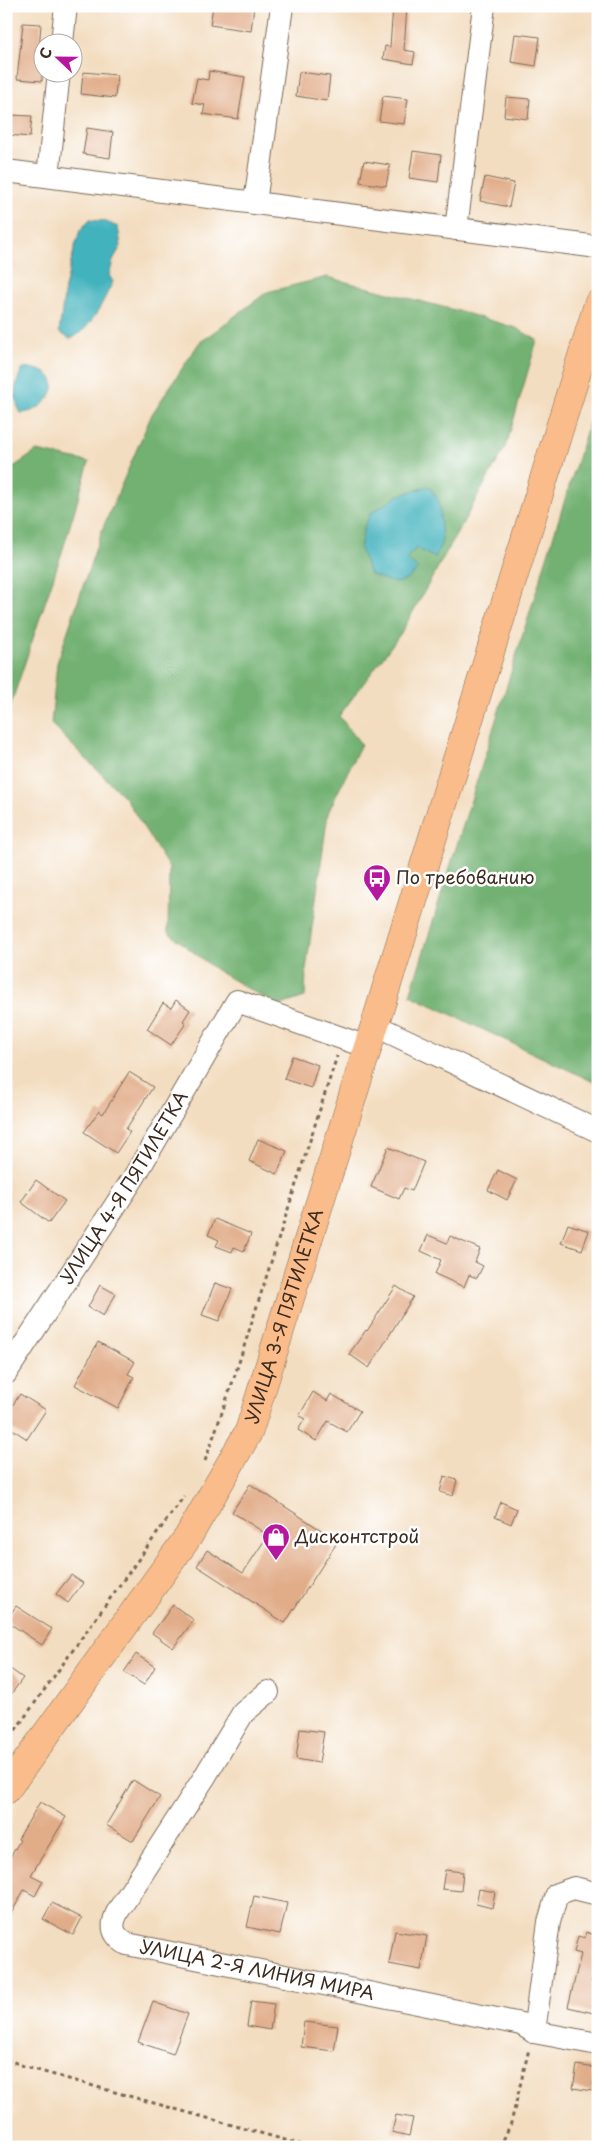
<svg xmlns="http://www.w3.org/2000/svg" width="604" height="2153" viewBox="0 0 604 2153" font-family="'Playpen Sans',sans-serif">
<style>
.forest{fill:#72b172;stroke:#566e48}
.water{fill:#43b2bd;stroke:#3f6e6e}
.building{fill:#e1ac88}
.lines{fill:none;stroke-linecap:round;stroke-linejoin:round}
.minor-casing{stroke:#7b6957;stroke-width:24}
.major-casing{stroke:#7b6957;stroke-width:29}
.path{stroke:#7b6957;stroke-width:3;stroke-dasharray:4 4;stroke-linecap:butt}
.minor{stroke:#fff;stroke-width:22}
.major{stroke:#f9bc8a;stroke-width:28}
.labels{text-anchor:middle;stroke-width:5;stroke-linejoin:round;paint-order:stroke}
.poi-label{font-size:18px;fill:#3b2a1e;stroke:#fff;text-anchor:start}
.street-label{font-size:18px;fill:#3b2a1e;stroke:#fff}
</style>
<rect width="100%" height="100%" fill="#fff"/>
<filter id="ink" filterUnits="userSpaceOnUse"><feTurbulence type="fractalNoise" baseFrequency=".02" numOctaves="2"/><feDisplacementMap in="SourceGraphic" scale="10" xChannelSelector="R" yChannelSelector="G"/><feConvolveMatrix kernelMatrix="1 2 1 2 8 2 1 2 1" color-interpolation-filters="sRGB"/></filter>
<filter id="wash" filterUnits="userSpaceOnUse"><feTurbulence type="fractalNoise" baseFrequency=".0096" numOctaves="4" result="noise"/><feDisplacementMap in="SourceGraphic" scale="20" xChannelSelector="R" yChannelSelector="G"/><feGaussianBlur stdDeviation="1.12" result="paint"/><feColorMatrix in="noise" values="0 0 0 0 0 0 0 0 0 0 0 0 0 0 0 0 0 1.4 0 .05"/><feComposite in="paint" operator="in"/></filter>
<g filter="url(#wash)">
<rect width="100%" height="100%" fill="#f3ddc0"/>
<path class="forest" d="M327 277 462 312 516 328 537 340 506 446 401 633 339 716 361 744 328 813 306 970 305 997 278 1006 216 970 168 932 169 868 126 799 51 724 57 663 102 530 152 414 199 343 267 292Z
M598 394V1084L410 995Z
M37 451 89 462 63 549 6 719V472Z"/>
<path class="water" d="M90 220 104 221 118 227 121 246 114 258 109 275 113 282C102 302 92 330 70 339L59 332 65 288 74 250 80 230Z
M30 368C74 374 47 413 21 413 12 398 15 384 22 369Z
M429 486 439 501 442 541 435 558 416 548 406 559 418 569C399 589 394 583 370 574L360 549 364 527 371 513 400 495Z"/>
<g id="blocks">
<path class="building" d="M213 6H254L251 31 210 25Z
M393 6H407L404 50 415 52 413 64 383 59 385 46 390 47Z
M23 23 41 24 39 50H42V81L17 79Z
M515 34 540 37 536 66 511 62Z
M209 71 245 77 238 119 203 114 205 105 192 103 197 78 208 80Z
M83 72 117 75 115 98 81 94Z
M299 72 330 76 327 101 296 96Z
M383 96 408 99 404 124 379 121Z
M506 97 530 99 528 119 504 116Z
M10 115 32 116 30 137 8 135Z
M87 128 113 132 110 158 83 154Z
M413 151 441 155 438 182 409 178Z
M364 161 390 165 386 186 360 182Z
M485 177 514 183 509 207 480 201Z
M176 1000 190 1010 183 1021 186 1023 171 1045 147 1029 163 1003 171 1008Z
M292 1056 318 1065 311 1088 284 1079Z
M129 1072 153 1087 126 1129 130 1132 116 1153 84 1132 99 1111 103 1114Z
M258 1139 287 1151 277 1174 249 1161Z
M388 1147 424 1162 412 1191 404 1188 399 1199 371 1187Z
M498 1170 517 1180 507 1200 488 1190Z
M36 1180 65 1201 49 1223 21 1202Z
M215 1219 251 1234 244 1251 234 1247 232 1252 216 1246 219 1240 208 1235Z
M568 1224 589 1231 582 1250 561 1243Z
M428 1235 447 1243 450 1236 480 1249 475 1262 483 1266 477 1278 469 1275 464 1287 435 1274 441 1260 421 1251Z
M215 1283 232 1289 219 1321 202 1315Z
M100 1285 116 1294 103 1316 88 1307Z
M396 1286 413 1297 369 1368 349 1354 366 1330 367 1331Z
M98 1342 135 1362 128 1374 134 1377 118 1408 75 1385Z
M313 1392 327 1401 331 1394 360 1411 347 1432 328 1421 316 1441 298 1430 305 1419 299 1416Z
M20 1394 46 1410 27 1439 6 1425V1415Z
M444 1476 457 1480 453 1496 440 1492Z
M250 1484 338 1541 285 1623 197 1566 207 1550 243 1573 268 1535 232 1512Z
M501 1502 517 1509 511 1524 495 1517Z
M71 1575 83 1583 68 1603 56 1594Z
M173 1605 194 1620 173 1648 152 1633Z
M16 1606 52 1629 42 1645 6 1621Z
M136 1654 155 1667 144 1685 124 1672Z
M6 1666 23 1678 6 1701Z
M300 1729 324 1732 319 1763 296 1759Z
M133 1780 160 1797 133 1841 106 1825Z
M40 1802 66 1817 31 1875 43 1881 35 1896 24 1890 6 1923V1865L20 1840 18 1839Z
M445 1870 463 1872 461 1891 442 1889Z
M479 1889 495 1892 492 1908 476 1904Z
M254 1896 287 1903 280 1934 247 1927Z
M52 1903 82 1918 73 1935 43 1919Z
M395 1931 427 1936 421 1970 389 1964Z
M586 1932 598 1936V1959L591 1982 598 1984V2014L568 2007 581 1954 574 1952 578 1936 585 1938Z
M251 2001 274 2004 270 2030 247 2026Z
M153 2002 188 2014 173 2054 138 2042Z
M304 2022 338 2026 334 2051 301 2047Z
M577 2065 595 2068 592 2091 573 2088Z
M396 2115 413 2118 409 2136 392 2132Z"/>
</g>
</g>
<g filter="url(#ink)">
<use href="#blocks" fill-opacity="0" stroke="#7b6957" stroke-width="1"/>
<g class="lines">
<g class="minor-casing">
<g id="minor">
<path d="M62 42 66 6"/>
<path d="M6 171 598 247"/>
<path d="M48 176 59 72"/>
<path d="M255 203 282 6"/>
<path d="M456 229 484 6"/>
<path d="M374 1025 598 1131"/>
<path id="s1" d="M6 1373 134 1177 237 1001 367 1047"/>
<path id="s2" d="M268 1692 243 1713 204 1778 118 1911C110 1926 112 1935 127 1944L521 2024 534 2032 598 2044"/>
<path d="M534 2032 549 1922 557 1894 574 1888 598 1894"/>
</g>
</g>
<g class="major-casing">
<g id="major">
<path id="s3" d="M6 1790 188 1537 249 1431 598 304"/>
</g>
</g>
<path class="path" d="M205 1461 233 1381 337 1056
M6 1743 184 1496
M6 2059 26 2067 310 2147
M500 2147 511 2123 529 2049"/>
<use href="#minor" class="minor"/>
<use href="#major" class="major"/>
</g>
</g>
<defs>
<g id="bus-pin" transform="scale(1.4375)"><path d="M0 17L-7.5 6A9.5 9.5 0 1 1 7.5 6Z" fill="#b5179e" stroke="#fff"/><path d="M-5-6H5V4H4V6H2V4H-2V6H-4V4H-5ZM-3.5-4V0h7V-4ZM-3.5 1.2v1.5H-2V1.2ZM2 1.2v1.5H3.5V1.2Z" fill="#fff"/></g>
<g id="shop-pin" transform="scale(1.4375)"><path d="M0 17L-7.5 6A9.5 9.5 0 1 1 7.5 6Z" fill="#b5179e" stroke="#fff"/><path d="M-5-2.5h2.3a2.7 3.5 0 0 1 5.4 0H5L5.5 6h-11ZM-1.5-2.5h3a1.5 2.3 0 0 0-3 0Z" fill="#fff"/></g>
</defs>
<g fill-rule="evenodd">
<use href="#bus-pin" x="377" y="878"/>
<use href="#shop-pin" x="276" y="1537"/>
</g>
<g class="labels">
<g class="poi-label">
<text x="396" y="884">По требованию</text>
<text x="295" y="1543">Дисконтстрой</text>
</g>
<g class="street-label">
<text dy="6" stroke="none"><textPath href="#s1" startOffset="220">УЛИЦА 4-Я ПЯТИЛЕТКА</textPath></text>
<text dy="6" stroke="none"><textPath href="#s3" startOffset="554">УЛИЦА 3-Я ПЯТИЛЕТКА</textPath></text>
<text dy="6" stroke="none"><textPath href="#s2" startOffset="439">УЛИЦА 2-Я ЛИНИЯ МИРА</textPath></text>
</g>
</g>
<rect width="604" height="2153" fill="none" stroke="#fff" stroke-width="25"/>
<g transform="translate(58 58) rotate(292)"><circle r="24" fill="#ffffff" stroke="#b1aaa5"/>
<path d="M0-4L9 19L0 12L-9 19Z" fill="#b5179e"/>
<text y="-8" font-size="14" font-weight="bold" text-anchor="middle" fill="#3b2a1e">С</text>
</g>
</svg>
